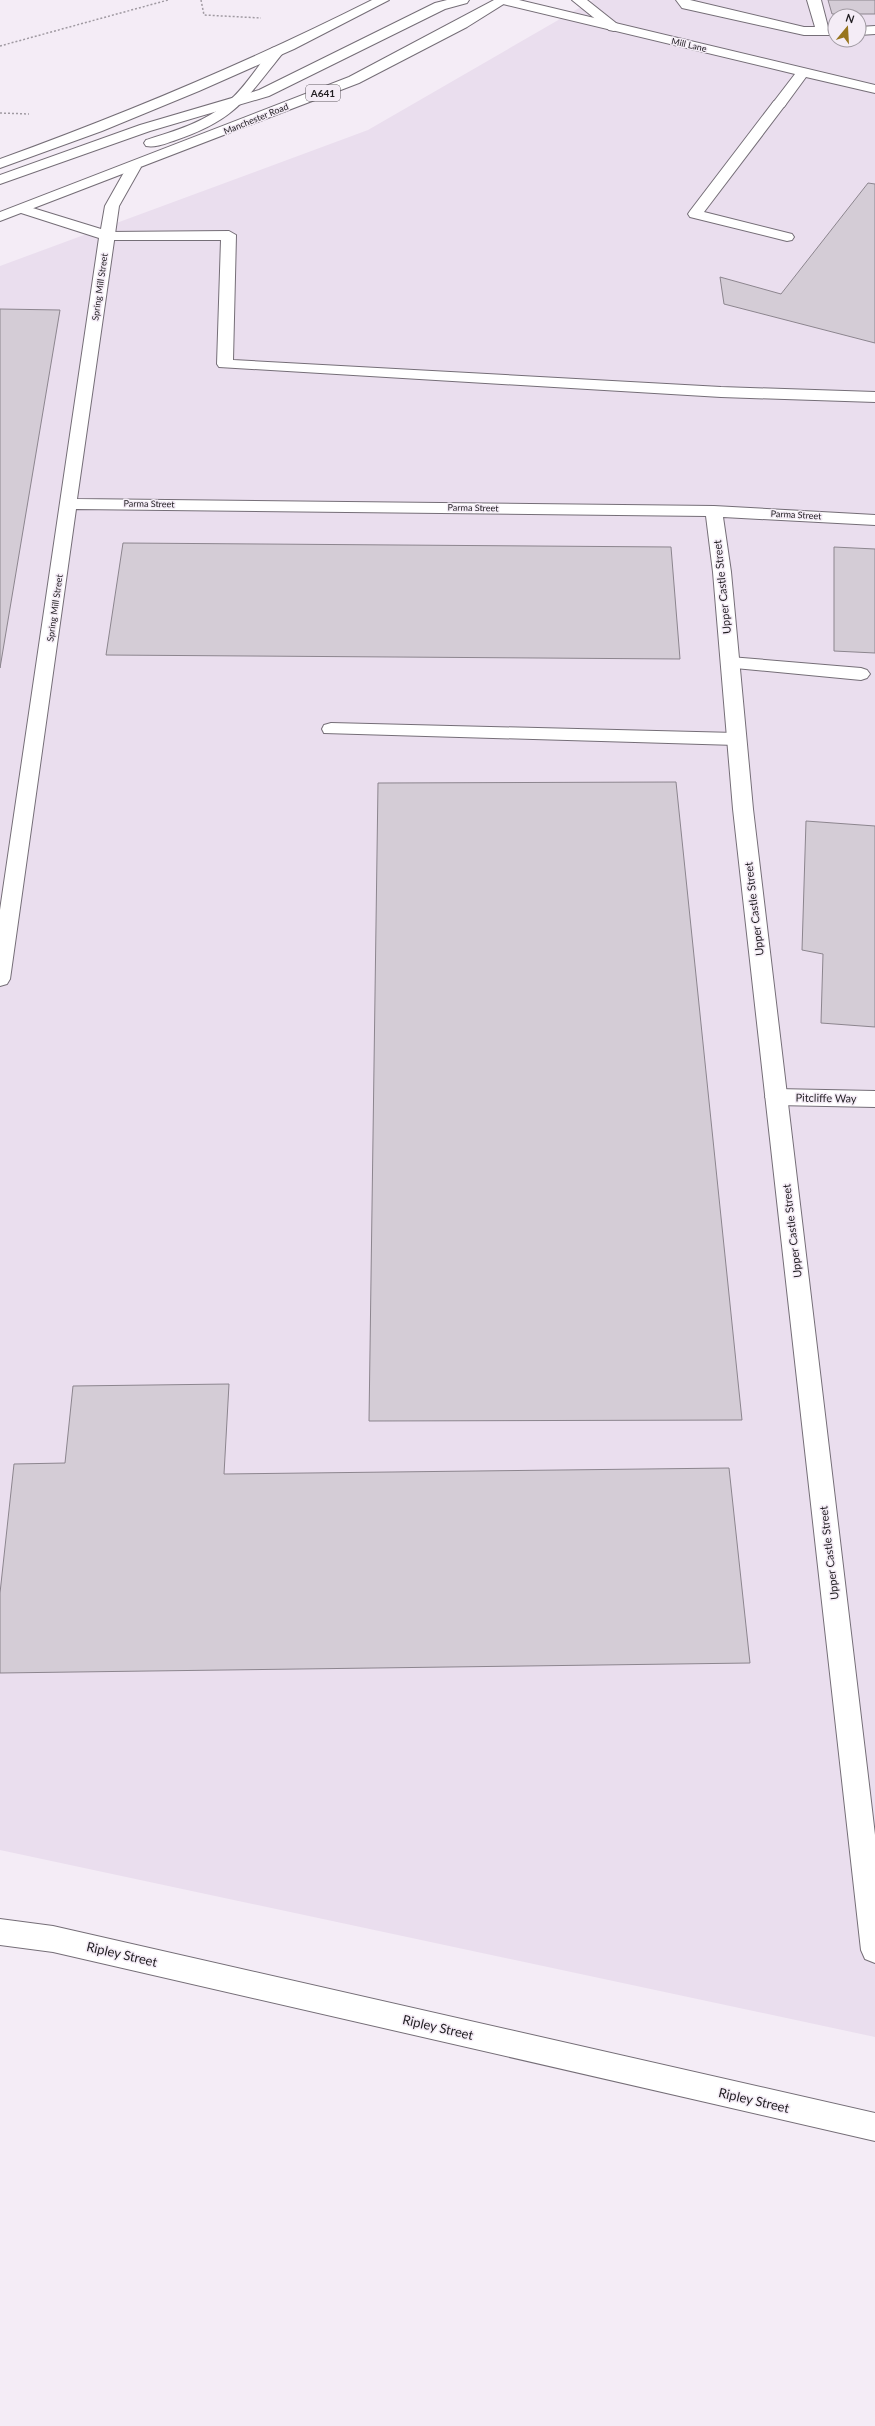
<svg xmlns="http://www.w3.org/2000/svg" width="875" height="2426" viewBox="0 0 875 2426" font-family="Lato,sans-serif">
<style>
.built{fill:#eadeee;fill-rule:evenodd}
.building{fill:#d4ccd6;stroke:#8c858e}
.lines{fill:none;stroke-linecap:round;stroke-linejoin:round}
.service-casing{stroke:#756e77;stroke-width:2}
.minor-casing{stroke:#756e77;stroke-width:2}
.primary-casing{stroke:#756e77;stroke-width:2}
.path{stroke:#a09aa2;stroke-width:1.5;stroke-dasharray:2 2;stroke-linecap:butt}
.service{fill:#fff;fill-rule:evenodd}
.minor{fill:#fff;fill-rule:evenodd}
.primary{fill:#fff;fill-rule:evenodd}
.labels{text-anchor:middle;stroke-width:3;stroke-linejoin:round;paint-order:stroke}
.far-street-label{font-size:9px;fill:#201d21;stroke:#f4ecf6}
.shield{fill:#f4ecf6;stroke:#605b61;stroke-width:1}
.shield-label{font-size:10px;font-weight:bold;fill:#201d21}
.street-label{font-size:11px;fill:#201d21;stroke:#f4ecf6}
.near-street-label{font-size:13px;fill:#201d21;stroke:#f4ecf6}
</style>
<rect width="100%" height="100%" fill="#f4ecf6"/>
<path class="built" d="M593 0H875V2037L0 1850V266L368 130ZM835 16H859V40H835Z"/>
<path class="building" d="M828 0H875V14H832Z
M868 183 875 184V343L724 304 720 277 781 294Z
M0 309 60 310 0 668Z
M123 543 671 547 680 659 106 655Z
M834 547 875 549V653L834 651Z
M676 782 742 1420 369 1421 378 783Z
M806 821 875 826V1027L821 1023 823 954 802 950Z
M229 1384 224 1474 729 1468 750 1663 0 1673V1593L14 1464 65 1463 73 1386Z"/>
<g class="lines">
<g class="service-casing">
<path id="service" d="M676 0H690L804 27H815L807 0H821L828 27H835V35H804L682 8Z
M875 26V34L859 35V27Z
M277 47 284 51 282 54C245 100 235 120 176 140 167 143 156 148 146 146L144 143 146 140C175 131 206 122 229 101 246 86 258 66 272 48Z
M779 100 786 104 704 212 792 234 794 237 792 240 787 241 690 217 688 214 690 211 774 101Z
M229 231 236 235 233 360 721 387 875 392V402L721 397 219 367 217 364 221 240H107L100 236 107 232Z
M730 657 861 668 867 670 870 674 867 678 861 680 724 667 721 663 724 659Z
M331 723 736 733 743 735 745 739 743 743 736 745 324 733 322 729 324 725Z
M776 1089 875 1091V1107L776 1105 769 1102 765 1097 769 1092Z"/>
</g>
<g class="minor-casing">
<path id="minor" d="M496 0H519L875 85V93L806 77 784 107 779 108 772 104 795 74 503 4Z
M134 163 141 167 119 206 77 499 714 506 875 515V525L723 517 731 572 753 809 875 1835V1963L865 1959 861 1950 733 809 713 572 706 516 76 509 10 979 7 984 0 986V910L99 238 18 212 16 209 23 205 101 229 105 206 127 167Z
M0 1919 53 1926 875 2113V2141L53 1952 0 1945Z"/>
</g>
<g class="primary-casing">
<path id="primary" d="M372 0H389L294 49 199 91 102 131 0 168V159C127 113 251 61 372 0Z
M447 0H469L467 3 445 9 269 96 150 131 0 184V175L140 125 259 90 435 3Z
M494 0H510L467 27 359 83 0 221V212L349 77Z
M572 0H587L621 27 614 31 609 30Z"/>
</g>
<path class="path" d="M201 0 204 15 261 18
M0 46 168 0
M0 113 29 114"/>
<use href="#service" class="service"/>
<use href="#minor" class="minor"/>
<use href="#primary" class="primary"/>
</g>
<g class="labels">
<g class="far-street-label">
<text transform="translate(689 45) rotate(13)" y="3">Mill Lane</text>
<text transform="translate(256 119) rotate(-22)" y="3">Manchester Road</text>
<text transform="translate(100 287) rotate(-82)" y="3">Spring Mill Street</text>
<text transform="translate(149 504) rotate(1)" y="3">Parma Street</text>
<text transform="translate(473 508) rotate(1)" y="3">Parma Street</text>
<text transform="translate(796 515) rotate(3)" y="3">Parma Street</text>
<text transform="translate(55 608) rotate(-82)" y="3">Spring Mill Street</text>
</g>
<rect class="shield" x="306" y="85" width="34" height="16" rx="3"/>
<g class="shield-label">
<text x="323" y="97">A641</text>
</g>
<g class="street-label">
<text transform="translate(722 587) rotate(-96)" y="4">Upper Castle Street</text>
<text transform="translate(754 909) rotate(-97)" y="4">Upper Castle Street</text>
<text transform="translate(826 1098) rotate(1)" y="4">Pitcliffe Way</text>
<text transform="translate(792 1231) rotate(-97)" y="4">Upper Castle Street</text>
<text transform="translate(829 1553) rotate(-97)" y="4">Upper Castle Street</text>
</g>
<g class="near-street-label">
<text transform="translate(122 1954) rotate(13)" y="5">Ripley Street</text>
<text transform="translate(438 2027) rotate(13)" y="5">Ripley Street</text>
<text transform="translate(754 2100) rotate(13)" y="5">Ripley Street</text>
</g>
</g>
<g transform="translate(847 28) rotate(18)"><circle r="19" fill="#f4ecf6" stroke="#9f99a1"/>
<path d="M0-3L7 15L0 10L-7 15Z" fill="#98751e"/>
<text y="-6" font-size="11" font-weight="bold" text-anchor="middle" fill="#201d21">N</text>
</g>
</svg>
